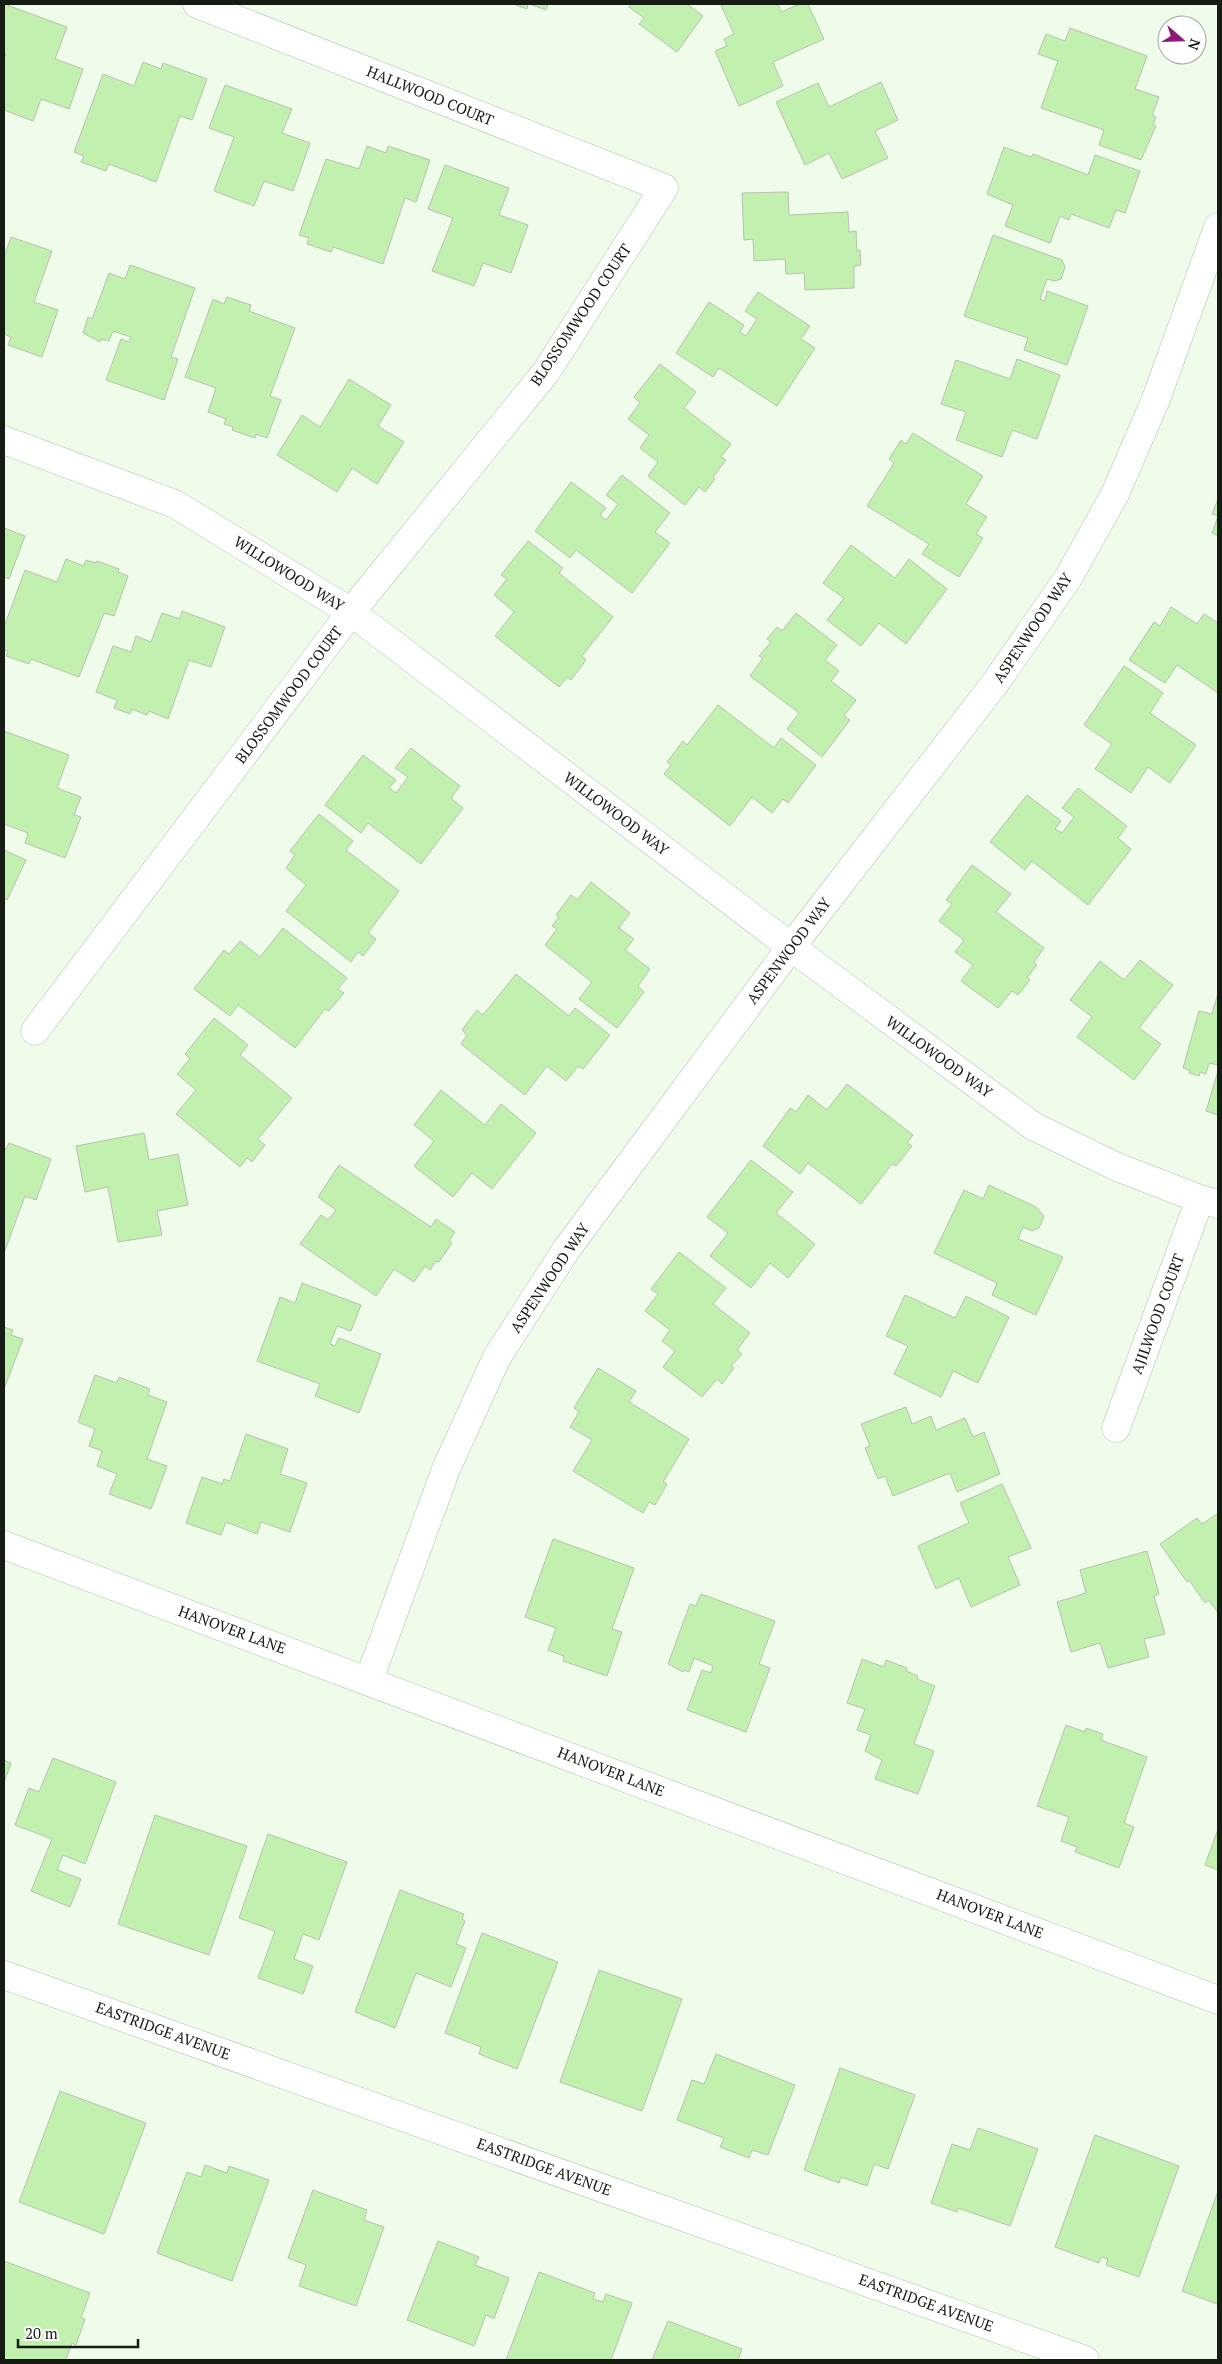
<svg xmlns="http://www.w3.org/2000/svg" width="1222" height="2364" viewBox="0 0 1222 2364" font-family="'PT Serif',serif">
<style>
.building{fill:#c2f0af;stroke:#b6c2b1}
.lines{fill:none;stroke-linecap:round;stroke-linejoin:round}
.minor-casing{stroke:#b2bfad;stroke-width:29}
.minor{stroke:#fff;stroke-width:28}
.labels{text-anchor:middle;stroke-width:4;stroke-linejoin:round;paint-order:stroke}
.street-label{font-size:15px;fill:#161b14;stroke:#fff}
</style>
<rect width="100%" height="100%" fill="#effcea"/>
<path class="building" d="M4 4 67 27 55 59 83 69 69 109 41 99 33 121 4 110V59L6 54 4 53Z
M513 4H528L527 9Z
M529 4H548L546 10Z
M631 4H687L703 16 677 52 639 24 644 18 629 7Z
M724 4H778L781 12 800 4H808L824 39 773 62 783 86 739 106 715 51 727 46 724 39 734 34 721 5Z
M1070 28 1147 56 1135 89 1159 97 1152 115 1156 117 1153 125 1156 126 1141 160 1099 145 1104 130 1041 108 1058 61 1038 54 1046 34 1065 41Z
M143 62 161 69 163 63 207 79 192 120 180 116 156 182 109 164 106 171 81 162 84 156 74 152 103 74 134 86Z
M881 82 898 120 875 131 888 158 842 179 829 153 805 165 776 102 818 83 829 107Z
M225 85 292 109 282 133 310 143 293 191 264 181 254 206 214 191 234 137 209 128Z
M367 146 386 153 388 146 430 160 416 202 405 198 383 264 333 247 331 252 307 244 309 238 299 235 326 159 359 169Z
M1004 147 1031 157 1033 154 1088 175 1095 155 1140 171 1125 213 1116 210 1109 228 1071 214 1069 220 1060 216 1050 243 1005 226 1013 205 987 194Z
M445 165 509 188 499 215 528 225 511 273 483 263 474 286 432 271 453 218 428 209Z
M788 192 789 215 848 212 849 232 856 231 857 251 860 250 861 265 854 266V288L805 290 804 273 786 274 785 259 754 261 753 239 744 240 742 193Z
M993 235 1062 260 1065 267 1061 279 1055 281 1047 279 1040 299 1045 301 1047 291 1088 306 1067 365 1024 350 1028 338 964 316Z
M11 237 52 251 34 302 58 310 42 357 8 345 11 337 4 334V257Z
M130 265 195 288 171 357 178 359 164 400 106 380 121 339 129 342 131 337 113 331 109 341 101 339 100 342 83 333 88 317 92 319 109 273 125 279Z
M758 292 810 326 801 339 815 348 777 406 719 368 713 377 676 353 709 302 744 325 740 332 746 336 757 319 745 311Z
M227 297 251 305 249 311 295 328 270 396 281 400 267 438 256 434 255 438 232 430 233 427 224 424 226 419 208 412 216 388 185 377 213 299 224 304Z
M1017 359 1060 375 1037 439 1012 430 1002 457 956 440 966 412 941 404 956 360 1010 379Z
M660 364 696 392 684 408 731 444 721 457 726 460 713 477 715 479 705 492 699 487 685 505 648 476 658 462 640 448 649 435 628 419 640 403 634 397Z
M349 379 391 405 378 426 404 442 377 484 352 468 337 492 277 455 302 415 320 427Z
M913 433 983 476 966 504 987 517 976 534 983 538 959 577 922 554 929 544 867 506 894 463 889 459 901 440 906 444Z
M622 475 670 513 655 532 670 543 632 593 576 550 570 558 535 531 571 482 606 508 600 515 606 520 618 504 606 495Z
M1218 499V536L1212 533 1218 516 1212 514Z
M4 528 25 536 9 579 4 577Z
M528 541 563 568 559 573 613 617 582 656 586 660 571 680 567 677 559 687 495 636 514 612 494 595 507 579 501 575Z
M851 545 895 578 909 559 947 589 906 644 879 623 861 646 827 620 844 598 823 583Z
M66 559 84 566 86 560 96 563 97 561 119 569 118 572 128 576 114 616 104 613 79 677 31 659 29 664 6 656 8 651 4 650V627L25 570 57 582Z
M1171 607 1197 624 1204 614 1218 623V693L1177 665 1165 683 1129 660 1154 622 1160 626Z
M182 611 225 627 211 667 189 660 168 719 149 711 147 715 132 709 130 714 114 708 117 700 96 692 113 646 131 652 136 636 151 642 162 613 180 619Z
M796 613 837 645 825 660 839 671 831 681 856 700 844 716 850 720 822 757 787 729 799 713 750 676 763 658 759 656 771 642 767 639 777 627 782 631Z
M1124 666 1163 693 1150 713 1196 745 1170 783 1148 767 1131 793 1095 769 1112 744 1084 725Z
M718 705 774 748 781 738 816 765 788 803 783 799 772 813 752 797 730 826 664 774 671 765 667 762 683 741 687 745Z
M4 731 69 755 57 788 81 797 74 815 81 817 65 858 25 843 28 833 4 824Z
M411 748 460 786 451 798 463 808 421 864 368 823 361 833 325 805 363 755 396 780 389 788 396 793 408 777 395 768Z
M1078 788 1127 826 1118 838 1131 849 1088 905 1032 861 1025 870 990 842 1027 795 1061 821 1055 829 1062 833 1074 817 1062 808Z
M319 814 353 841 346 850 399 891 368 933 376 939 363 956 358 952 351 962 286 911 306 885 286 868 295 855 290 851Z
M4 850 26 860 7 900 4 899Z
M972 865 1011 894 996 912 1044 948 1034 962 1037 965 1027 978 1030 980 1018 995 1012 991 998 1008 961 981 973 965 955 952 964 940 939 921 952 904 946 900Z
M591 882 630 913 619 928 634 939 625 950 650 969 638 986 644 992 617 1028 579 999 592 982 545 945 557 929 552 926 559 917 556 915 571 895 577 900Z
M283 928 347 978 338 989 344 993 329 1011 325 1009 295 1048 238 1005 230 1016 194 989 224 950 229 954 240 941 260 957Z
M1140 960 1173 985 1139 1028 1161 1044 1134 1080 1077 1037 1092 1017 1070 1000 1100 961 1124 980Z
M516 974 569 1016 575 1008 610 1035 583 1069 578 1066 566 1081 547 1066 525 1095 461 1044 467 1035 462 1030 477 1010 483 1015Z
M1218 993V1065L1209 1063 1206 1074 1200 1072 1199 1076 1189 1073 1190 1070 1183 1068 1199 1011 1212 1014Z
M214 1018 248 1045 240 1055 292 1098 258 1139 265 1145 252 1162 247 1158 240 1167 176 1114 196 1090 177 1074 190 1059 185 1054Z
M1218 1071V1115L1206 1111Z
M847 1084 913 1135 907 1143 912 1146 896 1166 892 1164 861 1204 808 1163 800 1174 763 1146 790 1108 796 1112 808 1095 827 1110Z
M441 1090 485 1125 501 1104 536 1133 492 1189 472 1173 453 1197 414 1166 434 1141 414 1125Z
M144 1133 149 1160 178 1154 188 1205 157 1211 162 1235 118 1242 108 1187 85 1192 76 1146Z
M9 1143 51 1159 36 1200 25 1196 4 1253V1148L6 1149Z
M751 1160 793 1192 776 1213 815 1244 788 1278 770 1263 751 1288 710 1256 728 1233 707 1217Z
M339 1165 431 1227 436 1219 455 1232 449 1241 452 1243 439 1262 436 1261 430 1270 425 1266 414 1282 394 1269 376 1296 300 1244 321 1215 328 1220 336 1210 318 1197Z
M989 1185 1036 1207 1044 1216 1039 1228 1032 1231 1023 1227 1018 1239 1063 1257 1036 1315 992 1295 997 1283 934 1253 964 1190 983 1199Z
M679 1252 726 1288 713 1304 750 1333 737 1350 742 1354 731 1366 734 1368 722 1384 717 1379 702 1397 663 1367 675 1351 662 1341 670 1330 645 1311 658 1294 651 1289Z
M302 1283 361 1305 351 1331 337 1326 330 1344 335 1346 339 1338 381 1354 359 1413 315 1396 320 1384 257 1361 280 1297 295 1303Z
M905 1295 955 1318 966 1296 1009 1317 978 1383 953 1371 941 1397 894 1374 908 1346 886 1336Z
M4 1327 13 1330 11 1335 23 1339 4 1389Z
M598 1368 636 1391 629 1402 689 1439 663 1482 667 1484 655 1505 649 1502 643 1513 573 1471 592 1440 570 1427 579 1412 574 1408Z
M95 1375 117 1383 119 1377 150 1389 148 1395 167 1402 147 1459 167 1466 151 1509 109 1494 117 1474 97 1466 102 1451 89 1446 95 1429 78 1422Z
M906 1407 912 1424 931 1416 936 1430 965 1418 973 1437 984 1432 1000 1474 957 1492 950 1473 893 1496 885 1476 878 1479 865 1448 870 1446 861 1424Z
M246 1434 288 1449 280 1474 307 1483 290 1532 261 1522 257 1534 226 1522 221 1535 186 1523 202 1477 222 1484 224 1479 230 1481Z
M1002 1484 1031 1548 1008 1557 1020 1585 971 1607 959 1578 936 1589 918 1546 969 1523 960 1503Z
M1217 1514 1218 1515V1613L1209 1600 1205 1603 1189 1580 1187 1582 1160 1544 1197 1518 1202 1524Z
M553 1539 634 1568 612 1629 622 1632 607 1676 563 1661 564 1656 548 1650 556 1628 525 1617Z
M1147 1551 1159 1594 1154 1596 1165 1634 1144 1639 1149 1657 1108 1668 1100 1643 1071 1652 1057 1602 1086 1593 1080 1570Z
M701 1594 775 1621 759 1664 770 1668 746 1732 687 1710 702 1670 711 1673 713 1666 694 1658 689 1672 684 1670 683 1672 668 1664 690 1604 696 1606Z
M862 1659 884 1667 886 1660 907 1668 906 1671 918 1676 917 1679 935 1686 914 1744 934 1751 918 1794 875 1779 882 1760 865 1751 871 1735 857 1730 865 1709 847 1703Z
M1066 1725 1085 1732 1086 1728 1103 1734 1101 1740 1147 1757 1124 1823 1134 1827 1119 1868 1075 1852 1077 1847 1061 1841 1069 1817 1037 1806Z
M53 1758 116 1782 85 1864 63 1855 57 1870 81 1879 70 1907 31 1891 52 1839 15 1825 29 1788 39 1792Z
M4 1760 11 1763 4 1783Z
M155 1815 247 1846 209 1955 118 1924Z
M1218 1829V1870L1205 1865Z
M268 1834 347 1862 319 1940 303 1934 294 1959 313 1966 303 1994 258 1978 275 1931 239 1918Z
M400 1890 464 1914 462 1919 465 1921 456 1944 466 1948 451 1987 416 1973 395 2028 355 2012Z
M482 1933 558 1962 517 2069 479 2054 481 2047 445 2033Z
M599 1970 682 1999 642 2111 560 2082Z
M716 2054 795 2085 768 2155 752 2150 749 2158 720 2147 724 2138 677 2120 692 2080 704 2084Z
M840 2068 915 2095 888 2169 874 2164 867 2186 841 2177 839 2183 804 2170Z
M60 2091 146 2123 104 2234 19 2202Z
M978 2128 1038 2149 1010 2226 958 2208 957 2212 931 2203 952 2144 970 2150Z
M1095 2135 1179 2166 1139 2277 1106 2265 1108 2259 1101 2257 1099 2263 1055 2247Z
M205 2165 227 2173 229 2166 269 2180 232 2281 157 2253 187 2172 201 2177Z
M313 2190 367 2210 364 2220 384 2227 356 2306 299 2286 306 2265 288 2258Z
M1218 2191V2302L1217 2304 1182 2291Z
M438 2241 479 2257 475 2265 509 2278 494 2319 486 2315 474 2346 407 2320Z
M4 2261 90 2293 81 2318 85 2319 76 2345 72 2343 66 2360H4Z
M539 2272 595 2293 593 2299 603 2302 606 2294 632 2303 611 2360H506Z
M668 2321 742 2349 738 2360H652Z"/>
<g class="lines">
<g class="minor-casing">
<path id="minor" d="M4 440 175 504 351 612 791 947 1033 1126 1117 1167 1200 1199 1218 1204
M35 1031 351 612 546 372 664 188 197 4
M1116 1428 1200 1199
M4 1545 1218 2000
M369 1680 446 1469 497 1357 566 1250 791 947 996 682 1068 578 1115 494 1156 399 1218 227
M4 1975 1085 2360"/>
</g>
<use href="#minor" class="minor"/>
</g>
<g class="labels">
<g class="street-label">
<text transform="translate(430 96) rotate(22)" y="5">HALLWOOD COURT</text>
<text transform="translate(581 315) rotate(-56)" y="5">BLOSSOMWOOD COURT</text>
<text transform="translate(289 574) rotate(32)" y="5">WILLOWOOD WAY</text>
<text transform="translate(1033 628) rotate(-56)" y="5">ASPENWOOD WAY</text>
<text transform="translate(289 695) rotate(-53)" y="5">BLOSSOMWOOD COURT</text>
<text transform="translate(616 814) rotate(37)" y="5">WILLOWOOD WAY</text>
<text transform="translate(789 951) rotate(-53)" y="5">ASPENWOOD WAY</text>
<text transform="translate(939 1057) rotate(36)" y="5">WILLOWOOD WAY</text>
<text transform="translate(550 1278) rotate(-56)" y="5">ASPENWOOD WAY</text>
<text transform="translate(1158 1314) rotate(-70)" y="5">AJILWOOD COURT</text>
<text transform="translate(232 1630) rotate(20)" y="5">HANOVER LANE</text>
<text transform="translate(611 1772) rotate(21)" y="5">HANOVER LANE</text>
<text transform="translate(990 1914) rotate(21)" y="5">HANOVER LANE</text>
<text transform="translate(163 2031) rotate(20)" y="5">EASTRIDGE AVENUE</text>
<text transform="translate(544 2167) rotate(20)" y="5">EASTRIDGE AVENUE</text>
<text transform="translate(926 2303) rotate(20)" y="5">EASTRIDGE AVENUE</text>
</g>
</g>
<rect width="1222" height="2364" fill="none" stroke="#161b14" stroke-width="10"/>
<g transform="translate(1182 40) rotate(110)"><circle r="24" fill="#ffffff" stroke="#a2a4a1"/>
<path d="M0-4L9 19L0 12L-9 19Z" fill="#8f1978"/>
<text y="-8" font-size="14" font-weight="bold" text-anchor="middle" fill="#161b14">N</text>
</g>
<path d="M18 2339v8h120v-8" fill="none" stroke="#161b14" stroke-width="2.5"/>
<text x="25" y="2339" font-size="15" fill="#161b14" stroke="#ffffff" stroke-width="4" paint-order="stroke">20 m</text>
</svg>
